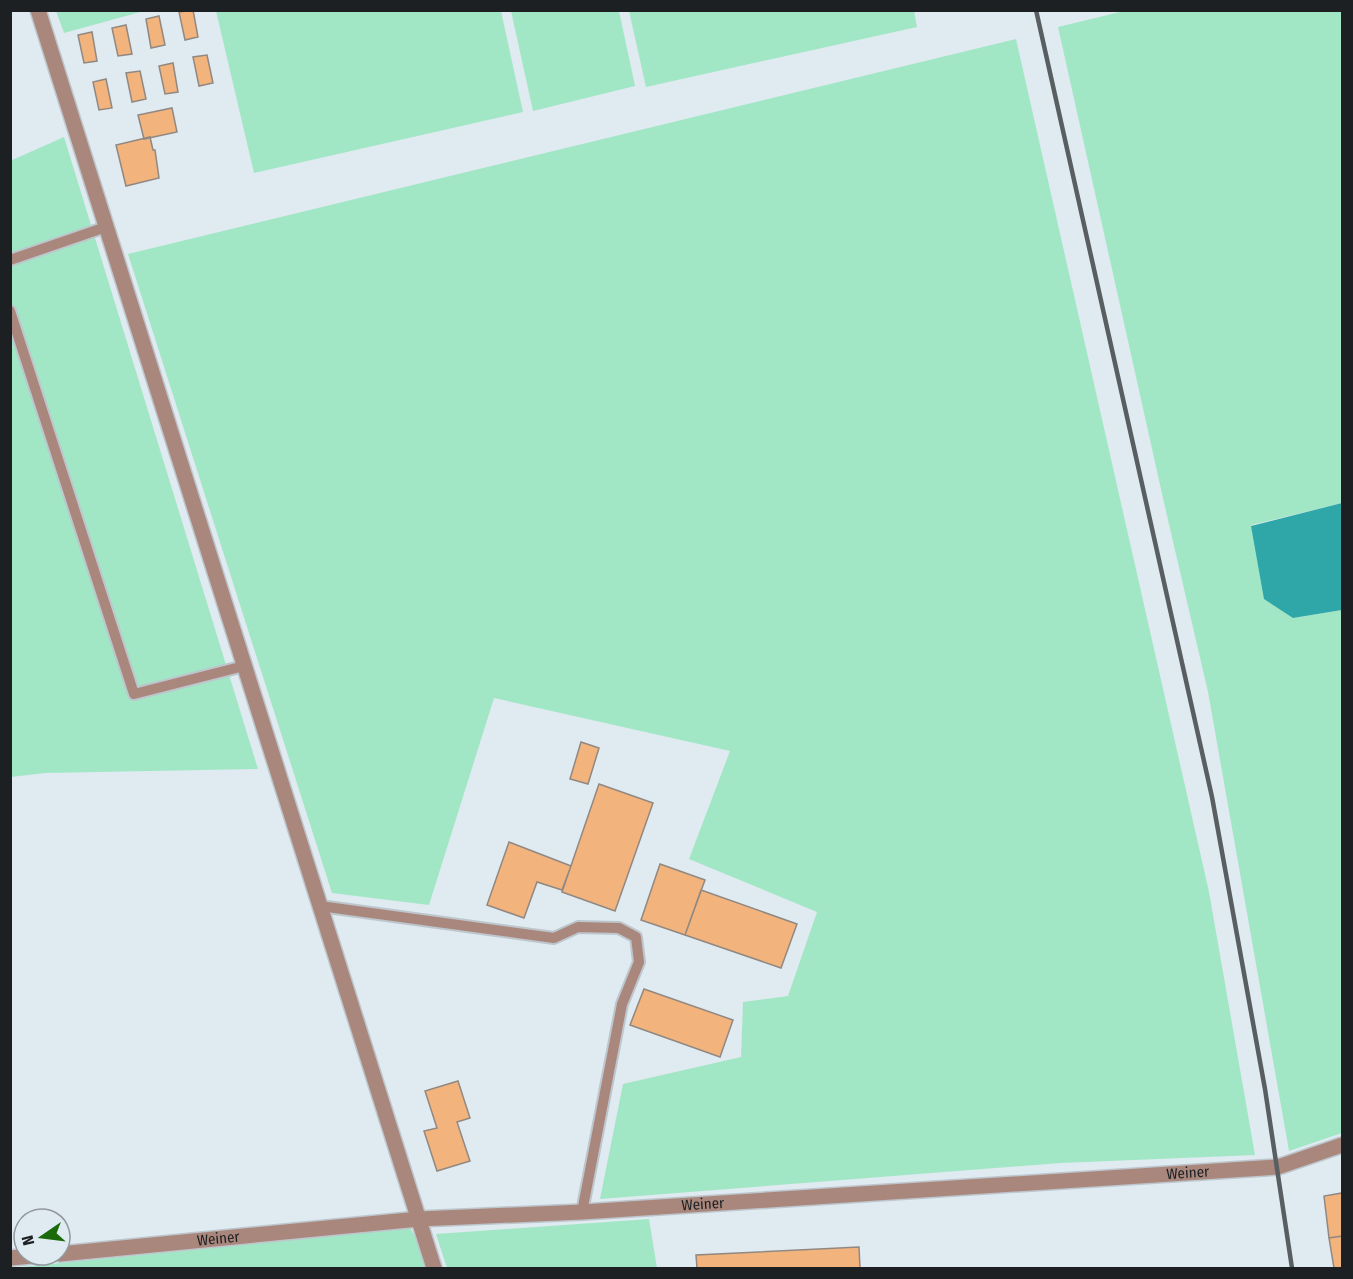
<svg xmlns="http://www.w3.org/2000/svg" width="1353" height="1279" viewBox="0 0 1353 1279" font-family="'Fira Sans Condensed',sans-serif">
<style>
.green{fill:#a1e7c5}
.water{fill:#2fa7a9}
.building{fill:#f2b37d;stroke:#918881;stroke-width:1.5}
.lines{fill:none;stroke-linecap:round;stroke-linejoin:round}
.service-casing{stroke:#bdc6cc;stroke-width:14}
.minor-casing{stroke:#bdc6cc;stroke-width:18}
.service{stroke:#aa877d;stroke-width:10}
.minor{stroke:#aa877d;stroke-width:15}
.rail{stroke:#585e62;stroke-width:4.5}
.labels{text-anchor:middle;stroke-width:4.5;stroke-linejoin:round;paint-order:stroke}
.street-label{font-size:15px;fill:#1c2022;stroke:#e0eaf1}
</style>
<rect width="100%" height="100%" fill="#e0eaf1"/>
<path class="green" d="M56 11V10L144 11 64 33Z
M216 11H501L523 112 254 173Z
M511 11H619L635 86 533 111Z
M629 11H914L917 27 646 87Z
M1124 11H1342V503L1251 525 1293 618 1342 610V1133L1289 1151 1208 692 1165 507 1058 27Z
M1016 39 1209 892 1255 1155 1061 1163 600 1199 623 1084 741 1057 743 1002 788 996 817 912 689 859 730 751 494 698 429 905 332 893 128 254Z
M64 137 258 769 45 773 11 777 10 161Z
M649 1219 657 1268H447L436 1234Z
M410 1228 426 1255 430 1268H11Z"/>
<path class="water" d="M1342 503V610L1293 618 1264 599 1251 526Z"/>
<path class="building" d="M193 10 198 37 185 40 179 12Z
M159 16 165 45 151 48 146 19Z
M126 25 132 54 118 56 112 28Z
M92 32 97 61 84 63 78 35Z
M207 55 213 83 199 86 193 57Z
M173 63 178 92 165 94 159 66Z
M140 71 146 99 132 102 126 73Z
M106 79 112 108 99 110 93 82Z
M172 108 177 132 144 139 138 115Z
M150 137 153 150H155L159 178 126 186 116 145Z
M581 742 599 748 588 784 570 779Z
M599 784 653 803 615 911 562 892Z
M509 842 571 866 562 890 537 882 524 918 487 905Z
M660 864 705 880 685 935 641 920Z
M701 890 797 924 781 968 685 935Z
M644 989 733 1020 720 1057 630 1025Z
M458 1081 470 1118 457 1122 470 1161 437 1171 424 1131 437 1128 425 1091Z
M1342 1193V1236L1329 1238 1324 1196Z
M1342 1236V1268H1334L1329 1238Z
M859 1247 860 1268H697L696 1255Z"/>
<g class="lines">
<g class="service-casing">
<path id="service" d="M10 260 106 227
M10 311 134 694 244 666
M320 906 554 938 578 927 619 928 636 937 639 962 622 1004 582 1212"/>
</g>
<g class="minor-casing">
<g id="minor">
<path d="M38 10 434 1268"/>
<path id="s1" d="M60 1254 419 1219 582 1212 1278 1167 1342 1145"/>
<path d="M10 1258 44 1255"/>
</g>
</g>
<use href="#service" class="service"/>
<use href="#minor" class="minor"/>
<path class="rail" d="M1036 10 1212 797 1265 1089 1292 1268"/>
</g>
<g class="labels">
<g class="street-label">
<text dy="5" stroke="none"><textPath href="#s1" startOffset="1131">Weiner</textPath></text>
<text dy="5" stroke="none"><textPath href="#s1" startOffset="645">Weiner</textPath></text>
<text dy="5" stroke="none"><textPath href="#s1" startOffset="159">Weiner</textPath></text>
</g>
</g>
<rect width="1353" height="1279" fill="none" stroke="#1c2022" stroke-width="24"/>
<g transform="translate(42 1237) rotate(256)"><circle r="28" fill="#e0eaf1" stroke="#92999e" stroke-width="1.5"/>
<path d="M0-4.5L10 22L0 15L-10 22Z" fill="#1a6a0c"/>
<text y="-9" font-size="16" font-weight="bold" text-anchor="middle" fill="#1c2022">N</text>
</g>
</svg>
